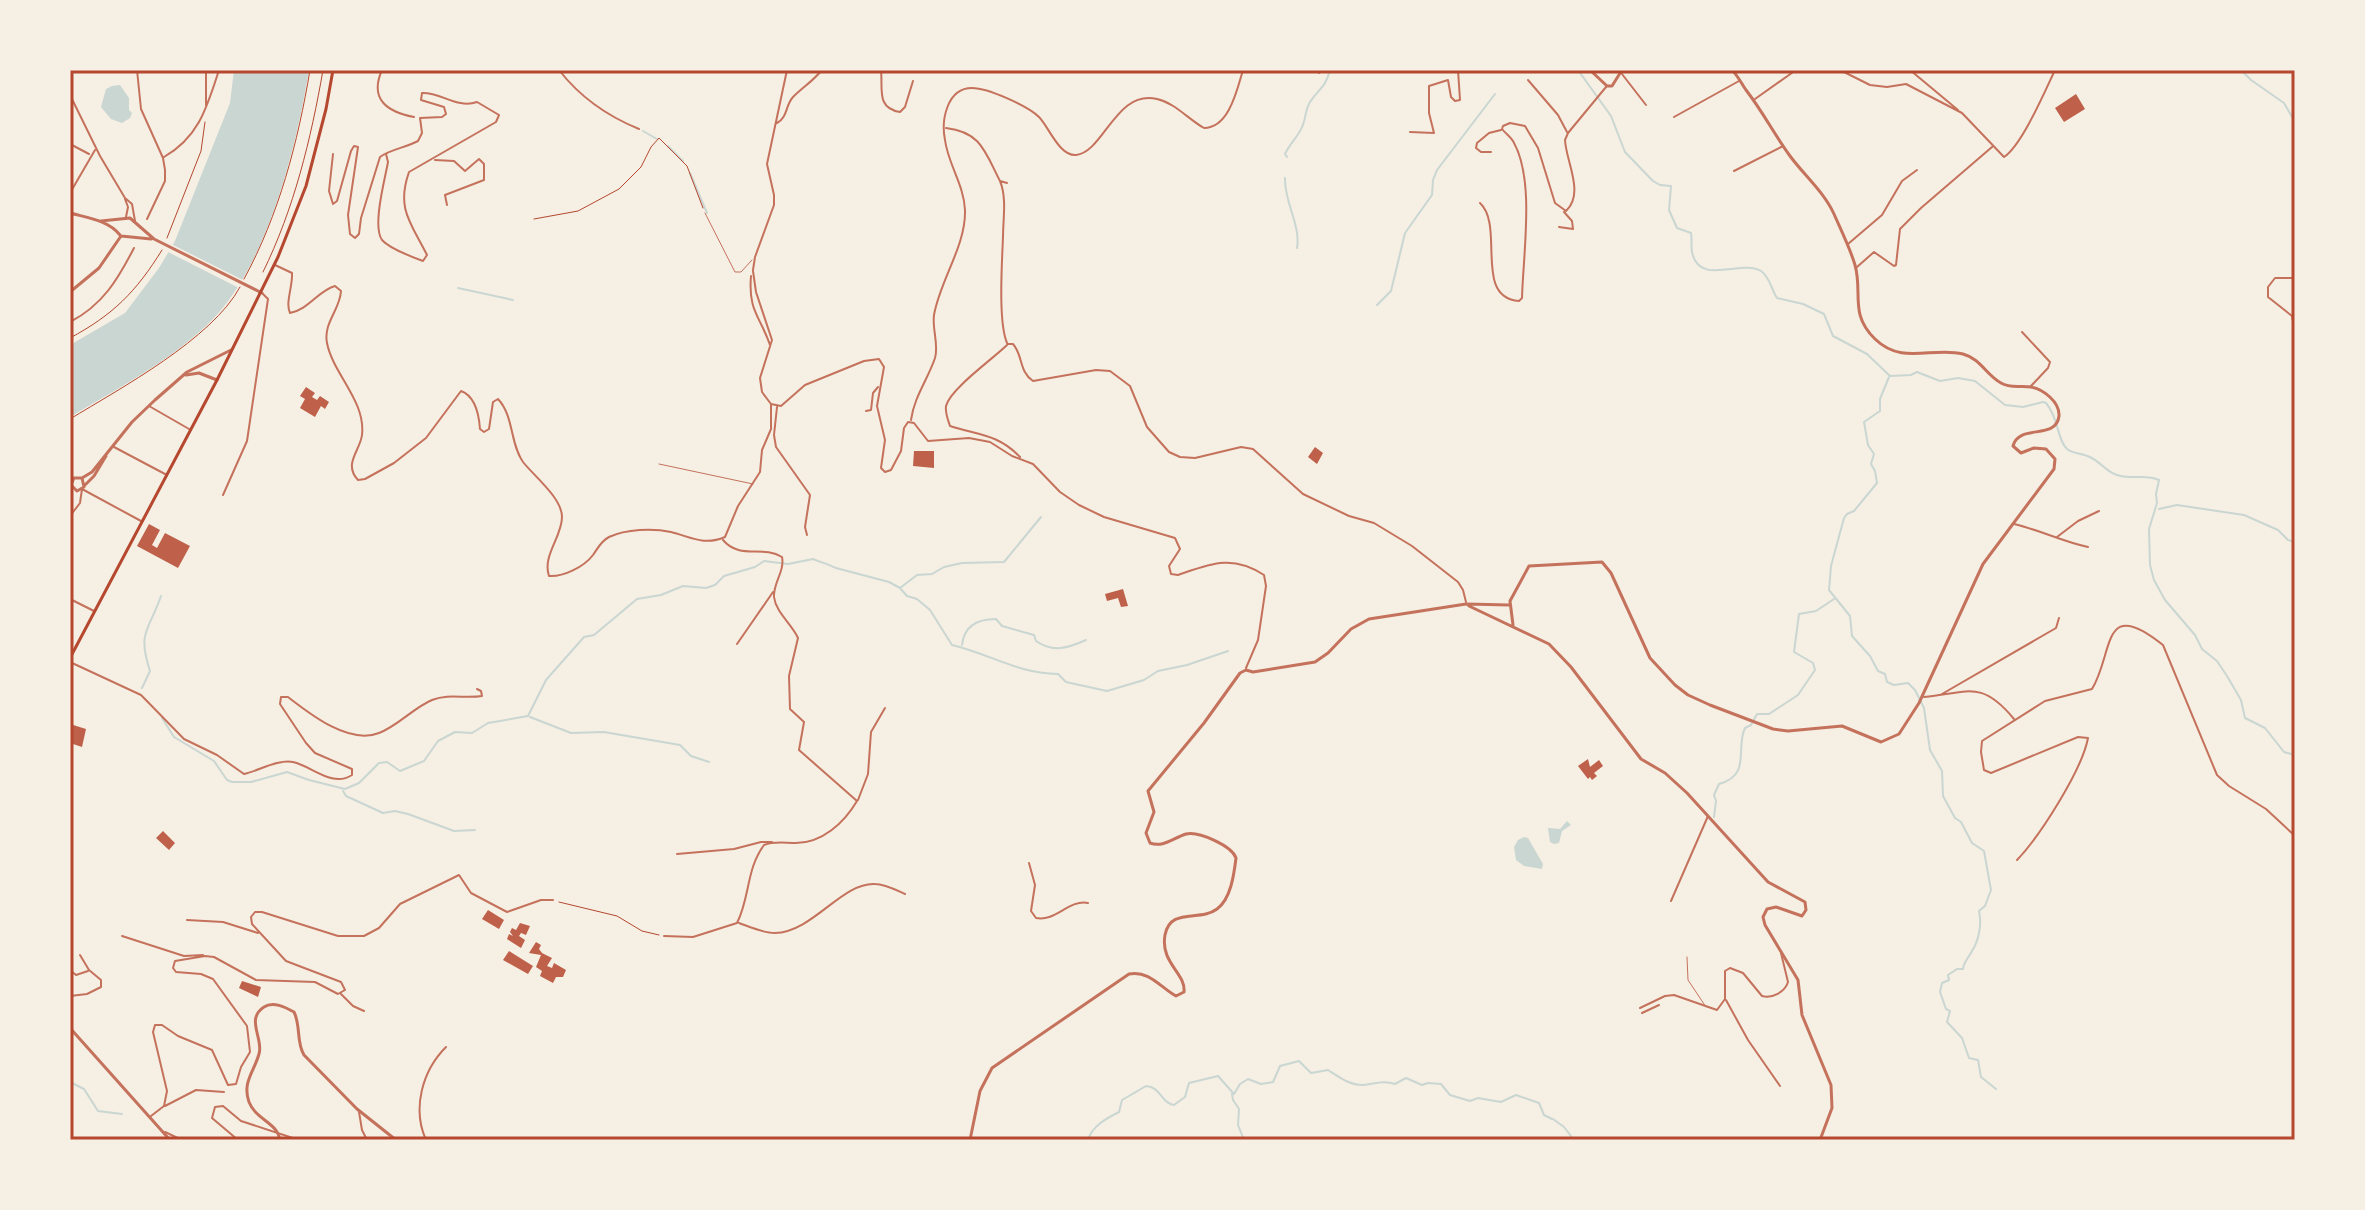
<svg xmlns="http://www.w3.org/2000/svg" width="2365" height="1210" viewBox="0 0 2365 1210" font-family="Poppins,sans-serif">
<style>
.water{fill:#c9d6d2}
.pier{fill:#f6efe4}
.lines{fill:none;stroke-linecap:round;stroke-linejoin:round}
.stream{stroke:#c9d6d2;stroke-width:2}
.building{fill:#bf614a}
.path{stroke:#b5482f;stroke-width:1}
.service{stroke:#c5725c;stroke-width:1}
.pedestrian{stroke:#c5725c;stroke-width:2}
.minor{stroke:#c5725c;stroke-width:2}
.tertiary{stroke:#c5725c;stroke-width:3}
.secondary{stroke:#b5482f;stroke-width:3}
.neatline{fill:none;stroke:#b5482f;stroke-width:3}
</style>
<rect width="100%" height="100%" fill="#f6efe4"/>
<path class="water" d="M234 70H309C296 148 267 268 208 324 168 362 117 389 70 417V345L125 313 159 268 175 241 230 103Z
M120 85 129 98V110L132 113 130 118 122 123 111 119 101 107 106 89 112 86Z
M1567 821 1571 825 1562 831 1559 843 1554 844 1550 842 1548 828 1560 829Z
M1524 837 1528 838 1543 864 1542 869 1524 866 1516 860 1514 847 1518 840Z"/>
<path class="pier" d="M169 243 245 281 241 289 164 250Z"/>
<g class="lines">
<path class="stream" d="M1578 70 1611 116 1625 152 1653 181 1660 185 1671 186 1669 210 1677 228 1691 233C1692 239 1691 246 1692 252 1699 287 1741 259 1761 271 1770 277 1771 289 1777 298L1803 304 1824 314 1833 336 1867 354 1890 376 1911 375 1917 372 1940 381 1958 378 1975 381 2005 405 2023 407 2043 402 2046 403C2059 418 2057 440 2067 449 2073 454 2082 453 2090 457 2102 463 2108 474 2121 476 2134 479 2147 474 2159 480L2156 494 2157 503 2149 529 2150 565 2154 580 2165 600 2195 635 2202 649 2217 661 2227 676 2241 700 2245 718 2265 728 2284 752 2295 755
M2241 70 2251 80 2284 103 2295 122
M643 131 657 139
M668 146 683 161
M1287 157 1285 154C1290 143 1298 137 1302 127 1306 119 1305 110 1310 102 1319 88 1325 89 1330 70
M690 173 707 213
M1285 178C1284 202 1301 225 1297 248
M458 288 513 300
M1377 305 1391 291 1405 233 1432 195 1433 180 1437 170 1495 94
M1889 377 1880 399V411L1864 422 1868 445 1874 454 1871 464 1875 471 1877 483 1854 511 1847 514 1844 518 1831 566 1829 590 1850 616 1852 636 1870 656 1878 671 1885 674 1887 682 1894 685 1908 683 1915 690 1924 708 1930 750 1942 771 1943 796 1955 818 1961 822 1972 843 1984 851 1991 890 1985 906 1979 911C1982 924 1979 940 1972 951 1968 959 1964 961 1963 969H1957L1948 975 1949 980 1942 983 1940 992 1946 1009 1950 1011 1947 1022 1962 1038 1969 1058 1978 1060 1981 1077 1996 1089
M2159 509 2177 505 2244 515 2278 530 2288 540 2295 542
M900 588 917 575 932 574 944 567 962 563 1004 562 1041 517
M962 645C964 626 978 619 996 619L1002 626 1034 635 1036 641C1053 653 1068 648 1086 640
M142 688 150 671C137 631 149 631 161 596
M530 717 571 733 604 732 680 745 691 756 709 762
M162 718 174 737 214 761 227 780 232 782H251L287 772 309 780 345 789 359 783 379 763 387 762 400 771 424 761 438 741 455 732 472 733 488 723 528 716 546 680 584 637 594 635 637 599 661 595 683 586 706 588 715 585 724 576 755 567 764 561 788 564 813 559C820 562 828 564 836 568L889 582 900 588 907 596 917 599 930 610 952 645C990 654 1016 673 1058 674L1066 682 1107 691 1144 680 1158 671 1187 665 1228 651
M343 791 346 796 383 813 395 811 408 814 454 831 475 830
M1714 817 1716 801 1714 795 1719 784C1752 775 1735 748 1745 728L1751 725 1757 714H1769L1798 695 1815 670 1813 663 1794 652 1799 614 1816 611 1834 599
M70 1082 84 1089 98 1111 122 1114
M1232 1094 1233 1100 1239 1109 1238 1125 1244 1140
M1553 1119 1564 1127 1574 1140
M1088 1140C1092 1126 1107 1118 1119 1112L1122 1100 1146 1086C1161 1087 1161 1103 1174 1105L1185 1097 1189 1083 1218 1076 1234 1094 1240 1084 1248 1079 1261 1084 1273 1082 1280 1066 1299 1061 1311 1073 1328 1070C1339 1077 1349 1085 1363 1085 1375 1084 1383 1080 1395 1084L1406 1078 1422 1085 1428 1083 1441 1084 1450 1095 1470 1101 1478 1098 1501 1102 1516 1095 1539 1103 1544 1115 1552 1119"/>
</g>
<path class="building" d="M2076 94 2085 109 2064 122 2055 108Z
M306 387 315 393 312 397 317 400 320 396 329 402 325 409 321 406 315 417 300 408 305 399 300 396Z
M1315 447 1323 453 1317 464 1308 457Z
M914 451H934V468L913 466Z
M149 524 160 530 152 545 157 548 165 533 190 546 178 568 137 546Z
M1123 589 1128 606 1121 607 1118 598 1107 601 1105 594Z
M70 724 86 729 82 747 70 743Z
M1588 759 1590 767 1599 760 1603 766 1594 773 1597 776 1592 780 1590 777 1588 779 1578 766Z
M163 831 175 843 169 850 156 838Z
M488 910 504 920 499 929 482 919Z
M520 923 530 926 526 935 521 933 519 936 525 940 521 948 507 939 509 934 513 936 510 932 512 928 516 930Z
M536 942 541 945 539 949 542 953 552 958 547 966 552 968 554 963 566 970 563 977H556L553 983 540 976 542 971 536 967 541 955 529 953Z
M509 951 533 966 528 974 503 960Z
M242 981 261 987 258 997 239 988Z"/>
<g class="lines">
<path class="path" d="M534 219 578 211 619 189 641 167 651 147 659 138 687 166 703 208
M167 238 201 151 205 122
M263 272C294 209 311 139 323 70
M244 279C279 215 298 142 310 70
M70 338C113 315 136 292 162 250
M70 419C121 388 212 339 240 287
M559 902 617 916 642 931 659 935"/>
<path class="service" d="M705 213 735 272H741L752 260
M659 464 753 484
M1687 957 1688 980 1706 1007"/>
<path class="pedestrian" d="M206 70V105
M333 154 329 191 333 204 337 201 351 151 354 146 358 147 348 215 350 234 355 238 359 234 361 218 380 157C391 149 405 148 418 141L422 133 420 118 442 117 446 114 444 107 421 100 422 93C441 92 457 109 477 102L499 115 496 122 409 172C396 209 411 223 427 255L423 261C412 257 390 249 382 240 372 226 385 179 388 162L386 154
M435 160 454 161 465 171 479 159 484 164V180L445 195 447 205
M1642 1013 1659 1005"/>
<path class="minor" d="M137 70 141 109 163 158 165 170V181L147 219
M382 70C369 99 387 112 414 117
M559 70C580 97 607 116 639 129
M881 70C883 89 876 108 900 112L905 107 913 81
M1318 70 1319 73
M1840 70 1870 85 1887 87 1906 84 1962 113 2004 157C2022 145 2045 91 2055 70
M1910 70 1958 110
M2190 70H2193
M1570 72 1571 70
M1622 74 1646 105
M1528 80 1558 115 1567 132
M70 95 100 156 125 198 132 204 135 221
M1755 99 1796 70
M1674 117 1739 81
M777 123C788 117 785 106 793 97 803 87 812 82 822 70
M946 128C981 132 985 152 1000 181L1007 183
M1410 132 1434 133 1429 113V86L1448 80 1451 97 1455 101 1460 100 1458 70
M70 144 89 154
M1491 152H1481L1476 148 1477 143 1489 133 1501 130
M164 157C199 137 207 107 219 70
M1734 171 1783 146
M1000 181C1007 198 1003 219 1003 237 1002 262 998 322 1007 343
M70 193 95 150
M125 199 128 207 126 217
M1480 203C1505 226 1473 298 1519 301L1522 298C1523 255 1535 181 1514 143 1512 138 1506 134 1502 129L1503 126 1510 123 1525 126 1538 148 1555 203 1566 211C1585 193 1566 162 1565 140L1568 133 1606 87
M1559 227 1573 229 1572 221 1564 212
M1848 244 1882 215 1902 181 1917 170
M275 265 292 273C293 286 285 303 290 313 308 310 319 290 335 286L341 291C340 310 323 323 327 343 333 374 366 401 362 435 360 451 343 464 358 480L365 479 394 463 426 438 461 391C475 396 479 415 480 429L484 432 489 429 493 402 498 399C514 416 510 444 523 462 534 476 562 498 562 517 562 537 542 556 549 576 563 577 584 567 593 555 598 548 601 541 609 537 626 529 653 528 671 532 691 537 704 546 725 537L738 506 760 472 762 450 771 429V404
M1857 267 1874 252 1894 266 1896 265 1900 229 1921 208 1992 147
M753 270 755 257 774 205V195L767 164 787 70
M753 271 756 292 772 340 760 378 762 392 771 404 781 406 805 385 864 361 879 359 884 367 877 406 885 440 881 468 885 472 891 470 901 451 904 428 908 422 914 423 928 441 969 438 990 442 1012 456 1033 464 1060 492 1079 505 1104 517 1175 538 1180 549 1169 566 1171 574 1178 575C1210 564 1232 554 1264 575L1266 586 1258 640 1246 668
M751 276C748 311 760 316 770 345
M2295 278H2275L2268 287V297L2292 316 2295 332
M70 322C103 305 118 279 134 248
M2022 332 2050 362 2048 368 2031 386
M1008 344H1013C1023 355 1019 372 1033 381L1096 370 1110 371 1130 386 1147 427 1169 452 1180 457 1195 458 1241 447 1253 449 1303 494 1349 516 1374 523 1412 546 1458 582 1463 590 1466 602
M1007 345C994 358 950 389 946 406 945 413 948 420 950 426 978 435 998 434 1020 457
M149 406 189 429
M777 407 774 435 776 447 810 495 805 527 807 535
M866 411 871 410 873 393 878 387
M911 420C914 397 928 379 935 358 939 345 932 329 934 315 940 280 966 246 965 210 964 185 948 164 945 140 941 120 947 88 972 88 988 88 1028 106 1039 117 1049 127 1059 156 1076 155 1104 152 1116 89 1157 99 1175 103 1188 119 1204 128 1229 128 1237 90 1243 70
M114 447 165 474
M223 495 247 441 268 299 263 294
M70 516 80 503 82 489 141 521
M2014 524C2040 530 2063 542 2088 547
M2057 537 2078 521 2099 511
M70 599 94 611
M737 644 773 592
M70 662 141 695 184 739 217 755 244 774C258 771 278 759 293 762 312 766 332 788 352 775V769L315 753 306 743 280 704 281 697H288C310 714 349 745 379 733 398 726 413 708 432 700 449 693 465 699 482 696L481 691 477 689
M1942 694 2056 628 2059 618
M1924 697C1968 693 1981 679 2014 719
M858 800 868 774 871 732 885 708
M677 854 734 849 761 842H772
M2017 860C2040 836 2082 770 2088 738L2078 737 1991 773 1984 770 1981 752 1982 741 2045 701 2092 689C2114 653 2101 595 2163 645L2217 775 2229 786 2266 809 2295 836
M1029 863 1035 885 1031 911 1036 918C1056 922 1069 899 1088 903
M1671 901 1708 816
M187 920 223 922 258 933
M739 923C750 927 763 933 775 933 813 932 842 882 875 884 885 884 896 890 905 894
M122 936 184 956 203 955
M664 936 693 937 737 923C750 898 746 869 764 845 774 841 784 843 796 843 822 843 844 823 857 801L799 750 804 722 790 709 789 676 798 638C792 624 776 613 774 597 773 583 785 571 782 557 762 545 740 560 723 540
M70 970 76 975 88 971
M341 994 353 1006 364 1011
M70 996 87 994 101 987V980L89 970 80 955
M1726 1000 1748 1040 1780 1086
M1640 1008 1665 996 1674 995 1717 1010 1725 999V971L1730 968 1743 973 1762 996C1772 999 1785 992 1788 982L1781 953
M165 1106 196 1090 224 1092
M359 1112 362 1130 367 1140
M151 1116 164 1106 167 1091 153 1032 155 1025H162L178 1036 212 1050 228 1085 236 1084 241 1067 250 1052 247 1026 213 979 201 974 176 972 173 968 175 961 205 956 214 957 256 980 315 982 338 994 345 990 341 982 286 961 252 924 251 917 255 912H262L338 936H364L379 928 400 904 459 875 471 893 507 912 541 900H553
M165 1132 182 1140
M238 1140 212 1118 215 1107 223 1106 241 1121 299 1140
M426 1140C412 1109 422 1071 446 1047"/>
<path class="tertiary" d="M1590 70 1607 86H1612L1622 70
M70 213C88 218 108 220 120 235
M101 221 130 218 154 239 262 293
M121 236 151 239
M70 292 99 268 121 236
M186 375 199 373 217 380
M70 478H82
M74 478 71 485 77 491 84 487 82 478
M82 478 92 472 132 422 155 400 187 372 231 350
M85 485 94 476 106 456
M1469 606 1549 644 1571 667 1641 759 1665 773 1687 793 1768 882 1805 902 1806 910 1802 916 1776 907 1767 909 1763 917 1765 925 1798 980 1802 1015 1831 1085 1832 1108 1820 1140
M1513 625 1510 601 1529 566 1602 562 1611 573 1650 658 1675 685 1688 695 1710 705 1773 729 1788 731 1842 726 1881 742 1899 734 1919 703 1983 564 2054 469 2055 459 2046 449 2034 448 2021 453 2013 446C2019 423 2056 441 2059 416 2060 402 2043 389 2031 387 2021 385 2011 389 2001 383 1986 375 1981 359 1963 354 1932 346 1903 366 1875 339 1849 314 1863 293 1855 265 1850 248 1841 230 1834 214 1824 192 1804 175 1790 156 1774 134 1763 112 1746 90 1741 83 1738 76 1732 70
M70 1028 170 1140
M280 1140C277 1122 256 1120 249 1102 242 1082 254 1072 259 1054 264 1039 245 1019 264 1007 273 1001 285 1007 294 1012 301 1026 296 1042 304 1055L357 1109 396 1140
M970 1140 980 1091 992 1068 1129 974C1149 970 1160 987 1176 996L1184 992C1186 973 1160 963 1165 935 1170 907 1200 922 1217 909 1231 899 1234 874 1236 858 1232 846 1199 831 1186 834 1173 838 1163 848 1150 843L1146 833 1154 812 1148 791 1204 723 1240 673 1246 670 1253 672 1315 662 1328 653 1351 629 1369 619 1466 604 1509 605"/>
<path class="secondary" d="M70 658 217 380 278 257 306 186 326 109 333 70"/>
</g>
<rect width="2365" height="1210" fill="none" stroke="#f6efe4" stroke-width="144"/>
<rect x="72" y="72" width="2221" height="1066" class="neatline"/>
</svg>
